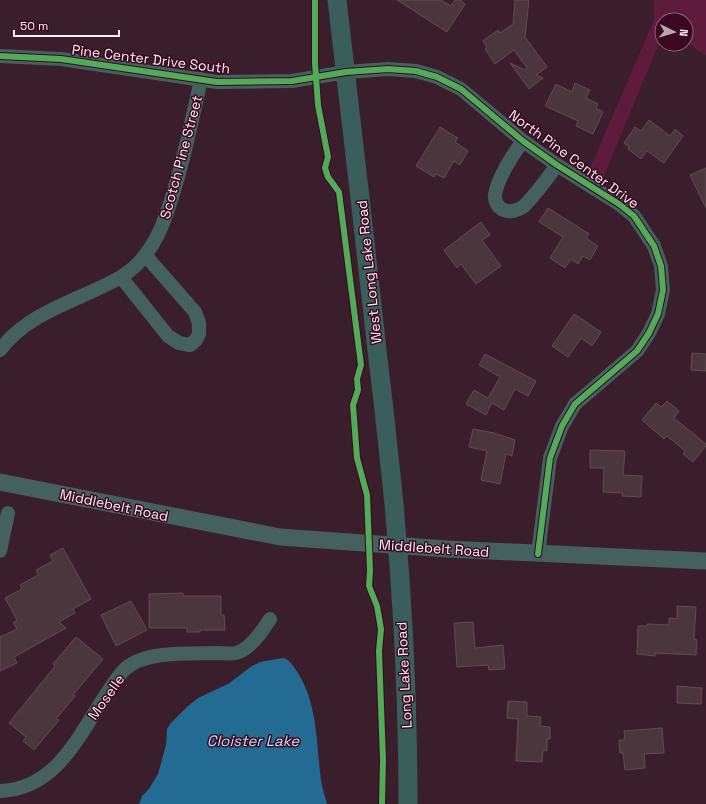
<svg xmlns="http://www.w3.org/2000/svg" width="706" height="804" viewBox="0 0 706 804" font-family="'Space Grotesk',sans-serif">
<style>
.green{fill:#5f1b3b}
.water{fill:#236b93}
.building{fill:#4c363d;stroke:#634b52}
.lines{fill:none;stroke-linecap:round;stroke-linejoin:round}
.minor{stroke:#44615e;stroke-width:14}
.tertiary{stroke:#44615e;stroke-width:17}
.secondary{stroke:#3a5f5a;stroke-width:19}
.cycleway-casing{stroke:#3a0820;stroke-width:8}
.cycleway{stroke:#51ab58;stroke-width:6}
.labels{text-anchor:middle;stroke-width:3;stroke-linejoin:round;paint-order:stroke}
.street-label{font-size:14px;fill:#fdeff4;stroke:#3a0820}
.water-label{font-size:15px;font-style:italic;fill:#c3dff1;stroke:#3a0820}
</style>
<rect width="100%" height="100%" fill="#3a1e2b"/>
<path class="green" d="M654 0H706V55L686 43V20H662V36L601 183 587 175 654 20Z"/>
<path class="water" d="M283 658C288 659 291 663 294 667 318 700 316 741 321 780 322 788 325 796 327 804H139L142 796 149 789 158 774 166 745 167 729 171 723 188 706 198 698 228 684 252 666 260 662Z"/>
<path class="building" d="M397 0H441L451 6 455 0H460L465 4 447 32Z
M515 0H529L525 37 547 67 536 75 543 78 529 89 510 63 525 70 527 68 514 50 495 64 485 49 487 47 483 41 498 30 500 33 513 24Z
M575 83 590 90 586 98 598 104 596 108 603 112 593 134 576 126 578 121 545 106 556 84 572 92Z
M649 120 670 136 675 129 683 136 664 163 647 151 641 159 628 149 629 147 624 143 635 127 641 131Z
M440 127 458 138 455 142 468 151 460 165 454 161 444 178 436 174 434 177 416 166Z
M706 168V208L690 175Z
M548 208 589 234 586 238 598 246 590 260 583 256 578 264 571 259 565 268 550 258 563 237 539 222Z
M481 222 490 235 482 240 501 266 476 284 461 264 457 268 444 250Z
M574 314 601 332 592 346 581 338 568 357 552 346Z
M692 353 706 354V371L691 370Z
M485 354 536 381 528 396 515 389 504 410 492 403 486 415 466 404 474 390 488 398 500 377 479 365Z
M667 401 679 411 674 418 706 444V446L693 462 683 454 685 451 667 436 664 439 642 420 656 403 661 407Z
M473 429 494 433 515 440 512 456 506 454 500 484 481 480 487 451 469 447Z
M590 450 625 451 623 475 642 476 641 497 622 496 623 493 603 492 604 468H590Z
M63 548 91 599 73 609 75 613 59 622 66 628 14 657 17 663 0 671V637L17 629 13 623 17 620 5 598 22 589 20 585 38 575 36 570 53 561 50 555Z
M183 593V596H221V615H224L225 630H200V632H187V628H149V594Z
M131 601 147 630 116 646 101 615Z
M677 606 696 607 694 639 697 640 696 655 655 653V656L637 654 638 626H647V624L669 625V618L677 619Z
M473 622 475 648 503 645 505 669 489 670 488 665 457 667 454 623Z
M76 637 103 659 73 695 75 696 56 719 59 720 34 750 23 741 26 737 9 723 55 666 53 664Z
M677 686 702 688 701 704 677 703Z
M508 701 527 702V716L541 717 540 726 550 727V739H547V751L543 750 542 762 516 761 518 719 507 718Z
M662 728 664 753 644 754 645 768 625 770 623 753H620L619 740H625L624 731Z"/>
<g class="lines">
<path class="minor" d="M0 56 61 59 217 82 292 81 346 72 388 69 416 71 437 77 461 89 523 141 557 165 619 204 634 216 654 246 661 266 663 290 658 314 649 333 637 351 575 404 562 426 550 458 538 554
M523 141C513 154 497 179 495 195 494 201 498 208 504 210 510 213 519 210 524 206 536 194 547 179 557 165
M121 277 168 336 179 343 190 345 196 340 199 334V323L195 312 145 255
M0 350C29 311 81 300 121 277 157 255 167 214 178 177 187 144 194 112 201 79
M0 551 8 513
M0 791C56 789 78 737 105 696 111 687 117 677 125 669 146 650 191 654 218 653 224 653 231 654 236 653 251 649 262 631 270 619"/>
<path class="tertiary" d="M0 482 280 537 447 549 706 561"/>
<path class="secondary" d="M337 0C351 120 365 239 378 359 384 407 389 456 394 504 403 603 408 704 408 804"/>
<g class="cycleway-casing">
<path id="cycleway" d="M315 0V63L318 105 328 157 325 168 328 177 339 192 340 200 361 365 357 379 358 390 353 405 357 458 367 495 370 570 369 586 377 606 381 629 379 651 383 760 382 804
M0 56 61 59 217 82 292 81 346 72 388 69 416 71 437 77 461 89 523 141 557 165 619 204 634 216 654 246 661 266 663 290 658 314 649 333 637 351 575 404 562 426 550 458 538 554"/>
</g>
<use href="#cycleway" class="cycleway"/>
</g>
<g class="labels">
<g class="street-label">
<text transform="translate(151 59) rotate(7)" y="5">Pine Center Drive South</text>
<text transform="translate(181 157) rotate(-75)" y="5">Scotch Pine Street</text>
<text transform="translate(574 159) rotate(36)" y="5">North Pine Center Drive</text>
<text transform="translate(369 272) rotate(-96)" y="5">West Long Lake Road</text>
<text transform="translate(114 505) rotate(12)" y="5">Middlebelt Road</text>
<text transform="translate(434 548) rotate(4)" y="5">Middlebelt Road</text>
<text transform="translate(404 675) rotate(-93)" y="5">Long Lake Road</text>
<text transform="translate(106 697) rotate(-55)" y="5">Moselle</text>
</g>
<g class="water-label">
<text x="253" y="746">Cloister Lake</text>
</g>
</g>
<g transform="translate(674 32) rotate(95)"><circle r="19" fill="#3a0820" stroke="#886475"/>
<path d="M0-3L7 15L0 10L-7 15Z" fill="#b9a6ae"/>
<text y="-6" font-size="11" font-weight="bold" text-anchor="middle" fill="#fdeff4">N</text>
</g>
<path d="M14 30v6h105v-6" fill="none" stroke="#fdeff4" stroke-width="2"/>
<text x="20" y="30" font-size="12" fill="#fdeff4" stroke="#3a0820" stroke-width="3" paint-order="stroke">50 m</text>
</svg>
